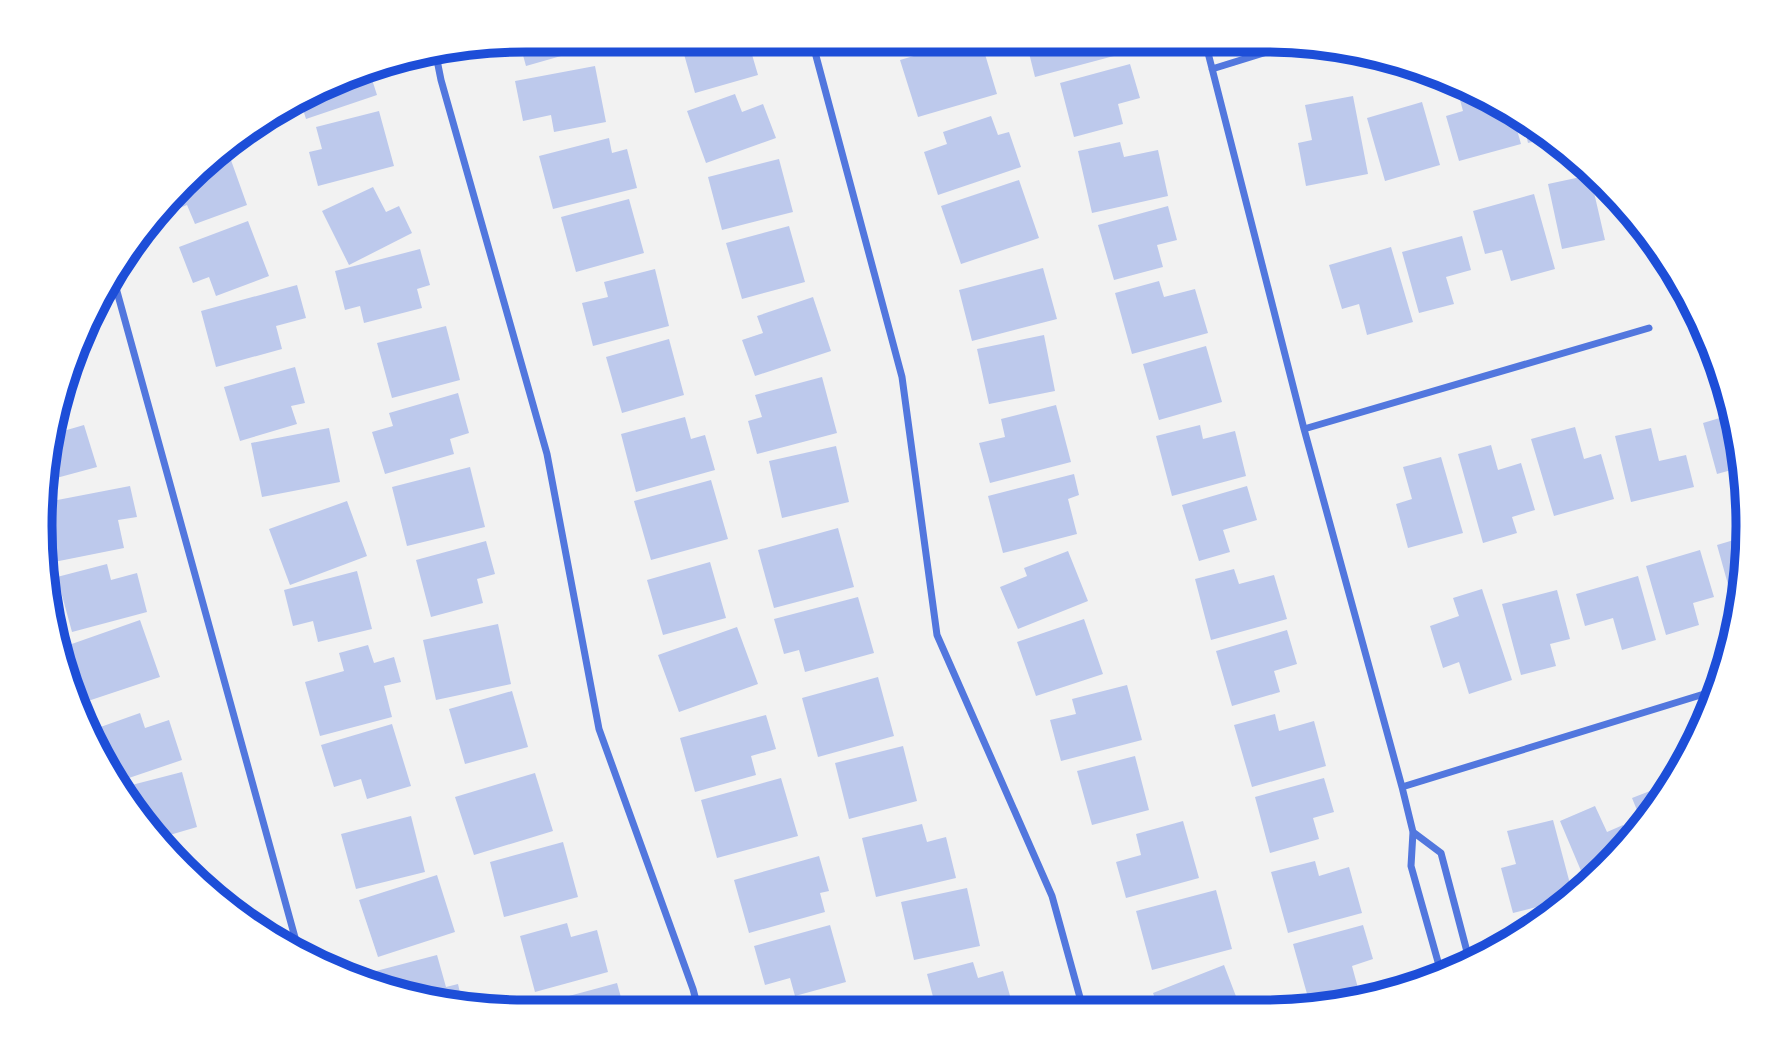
<svg xmlns="http://www.w3.org/2000/svg" width="1788" height="1053" viewBox="0 0 1788 1053" font-family="'Work Sans',sans-serif">
<style>
.building{fill:#bdc9ec}
.lines{fill:none;stroke-linecap:round;stroke-linejoin:round}
.minor{stroke:#5277de;stroke-width:7}
.rim{fill:none;stroke:#1d4ed8;stroke-width:9}
</style>
<rect width="100%" height="100%" fill="#f2f2f2"/>
<path class="building" d="M526 40H586L589 48 526 66 519 41Z
M680 40 748 41 758 75 695 93Z
M965 41H981L997 94 918 117 900 60Z
M1045 41H1126L1129 52 1035 77 1027 45Z
M1130 64 1140 98 1118 104 1123 124 1074 137 1060 83Z
M595 66 606 122 554 132 551 115 523 121 515 81Z
M368 67 377 95 306 119 301 103Z
M1456 85 1512 112 1521 144 1459 161 1446 116 1463 111Z
M735 94 742 112 763 104 776 138 706 163 687 111Z
M1353 96 1368 174 1306 186 1298 143 1312 140 1305 105Z
M1422 102 1440 165 1385 181 1367 118Z
M379 111 394 166 318 186 309 152 322 149 316 127Z
M991 116 998 135 1009 132 1021 167 938 195 924 152 947 144 943 132Z
M1522 117 1531 122 1550 138 1528 143Z
M609 138 612 153 627 149 637 188 553 209 539 156Z
M1120 142 1124 157 1158 150 1168 196 1092 213 1078 151Z
M227 149 247 205 195 224 187 205 172 211 170 206 220 152Z
M779 159 793 212 722 230 708 177Z
M1590 175 1605 240 1562 249 1548 184Z
M1019 180 1039 238 961 264 941 206Z
M373 187 386 212 399 206 412 233 349 265 322 211Z
M1534 194 1555 269 1511 281 1502 250 1485 254 1473 211Z
M629 199 644 253 576 272 561 217Z
M1168 206 1177 240 1157 245 1163 267 1114 280 1098 225Z
M248 221 269 276 216 296 209 277 193 283 179 247Z
M789 226 805 282 742 299 726 243Z
M1462 236 1471 270 1446 277 1454 304 1419 313 1402 252Z
M1391 247 1413 322 1367 335 1359 304 1342 309 1329 265Z
M420 249 430 285 417 289 422 308 364 323 360 306 345 310 335 271Z
M1043 268 1057 319 972 341 959 290Z
M655 269 669 326 593 346 582 303 608 297 604 282Z
M1159 281 1164 297 1195 289 1208 333 1132 354 1115 293Z
M297 285 306 318 276 326 282 349 216 367 201 311Z
M813 297 831 351 755 376 742 340 763 333 757 316Z
M446 326 460 380 392 398 377 343Z
M1044 335 1055 391 989 404 977 349Z
M669 339 684 395 622 413 606 357Z
M1206 346 1222 402 1159 420 1143 364Z
M295 367 305 403 291 406 297 424 240 441 224 387Z
M822 377 837 433 757 454 748 421 762 417 755 395Z
M458 393 469 433 450 439 454 454 385 474 372 432 393 426 389 413Z
M1727 394 1738 431 1742 467 1717 474 1703 423 1723 417 1717 396Z
M1056 405 1071 462 990 483 979 443 1005 437 1001 419Z
M55 415 60 432 84 425 97 467 49 480Z
M685 417 691 439 705 435 715 470 636 492 621 434Z
M1200 425 1203 439 1235 431 1246 476 1172 496 1156 436Z
M1575 427 1584 459 1601 454 1614 499 1554 516 1531 439Z
M329 428 340 482 262 497 251 443Z
M1651 428 1659 461 1686 455 1694 487 1631 502 1615 436Z
M1491 445 1498 470 1521 463 1535 510 1512 517 1517 533 1483 543 1458 454Z
M836 446 849 502 782 518 769 461Z
M1441 457 1463 533 1408 548 1396 504 1412 499 1403 467Z
M470 467 485 527 407 546 392 487Z
M1074 474 1079 495 1068 499 1077 534 1003 553 988 496Z
M711 480 728 539 651 560 634 501Z
M130 486 137 517 118 520 124 548 49 563 44 535 47 502Z
M1247 486 1257 520 1223 530 1230 552 1199 561 1182 505Z
M347 501 367 556 290 585 269 529Z
M1747 516 1742 585 1729 588 1717 545 1744 537 1739 519Z
M838 528 854 587 774 608 758 550Z
M486 541 495 574 477 579 483 603 431 617 416 560Z
M1700 550 1714 597 1693 603 1699 625 1666 635 1646 566Z
M1068 551 1088 601 1018 629 1000 587 1027 576 1024 568Z
M710 562 726 618 663 635 647 580Z
M107 564 111 580 137 573 147 612 72 632 57 577Z
M1234 569 1239 584 1274 575 1287 619 1211 640 1195 579Z
M357 571 372 629 318 642 313 621 293 626 284 590Z
M1638 576 1656 640 1622 650 1613 618 1585 626 1576 594Z
M1482 589 1512 680 1469 694 1459 662 1443 668 1430 626 1459 616 1453 598Z
M1557 590 1570 639 1550 644 1556 666 1521 675 1502 604Z
M858 597 874 653 805 672 799 650 784 654 774 619Z
M1084 619 1103 674 1036 696 1017 642Z
M140 620 160 677 85 702 66 646Z
M498 624 511 684 436 700 423 640Z
M737 627 758 684 679 712 658 655Z
M1287 630 1297 664 1274 671 1280 692 1232 706 1216 651Z
M368 645 374 663 394 657 401 682 384 686 392 717 320 736 305 682 344 671 339 653Z
M878 677 894 736 818 757 802 698Z
M1127 685 1142 740 1061 761 1050 720 1076 714 1072 699Z
M512 691 528 747 465 764 449 709Z
M140 713 145 728 169 720 182 760 120 781 96 743 92 730Z
M1275 714 1279 731 1314 721 1326 766 1252 787 1234 725Z
M766 715 776 749 751 756 756 775 695 792 680 738Z
M392 724 411 786 367 799 361 779 334 787 321 745Z
M903 746 917 801 849 819 835 763Z
M1135 756 1149 810 1092 825 1077 771Z
M182 772 197 827 156 839 124 787Z
M535 773 553 831 474 855 455 797Z
M781 778 798 836 717 858 701 800Z
M1324 778 1334 812 1313 818 1319 839 1270 853 1255 797Z
M1668 784 1670 789 1666 796 1643 825 1632 798Z
M1595 806 1607 832 1623 825 1630 841 1605 871 1587 885 1560 821Z
M411 816 425 872 356 889 341 834Z
M1553 820 1573 895 1568 899 1513 913 1501 868 1516 864 1507 831Z
M1183 821 1199 878 1126 898 1116 862 1141 855 1136 834Z
M922 824 927 842 946 837 956 878 876 897 862 838Z
M563 842 578 897 504 917 490 862Z
M819 856 829 891 820 893 825 912 749 933 734 880Z
M1315 861 1319 876 1349 867 1362 913 1288 933 1271 872Z
M437 875 455 932 378 957 359 900Z
M967 888 980 946 914 960 901 902Z
M1216 890 1232 949 1152 970 1136 911Z
M567 923 571 937 597 930 608 972 535 992 520 936Z
M830 925 846 982 795 996 790 978 765 985 754 946Z
M1363 925 1373 959 1352 966 1358 988 1309 1001 1293 944Z
M437 955 446 987 458 984 463 1006 381 989 376 971Z
M973 962 978 978 1003 971 1014 1010 937 1012 927 974Z
M1224 965 1242 1012H1160L1153 993Z
M617 983 625 1012H534L532 1006Z
M851 999 855 1012H816V1011Z"/>
<g class="lines">
<path class="minor" d="M812 41 902 377 937 635 1052 896 1084 1012
M1205 41 1304 429 1402 787 1413 832 1411 866 1442 976
M436 55 441 80 547 454 599 729 693 989 699 1012
M1212 69 1299 42
M113 277 299 952
M1304 429 1649 328
M1402 787 1717 690
M1413 832 1441 853 1470 963"/>
</g>
<path d="M0 0H1788V1053H0ZM526 52H1262A474 474 0 0 1 1736 526V526A474 474 0 0 1 1262 1000H526A474 474 0 0 1 52 526V526A474 474 0 0 1 526 52Z" fill="#fff" fill-rule="evenodd"/>
<path class="rim" d="M526 52H1262A474 474 0 0 1 1736 526V526A474 474 0 0 1 1262 1000H526A474 474 0 0 1 52 526V526A474 474 0 0 1 526 52Z"/>
</svg>
